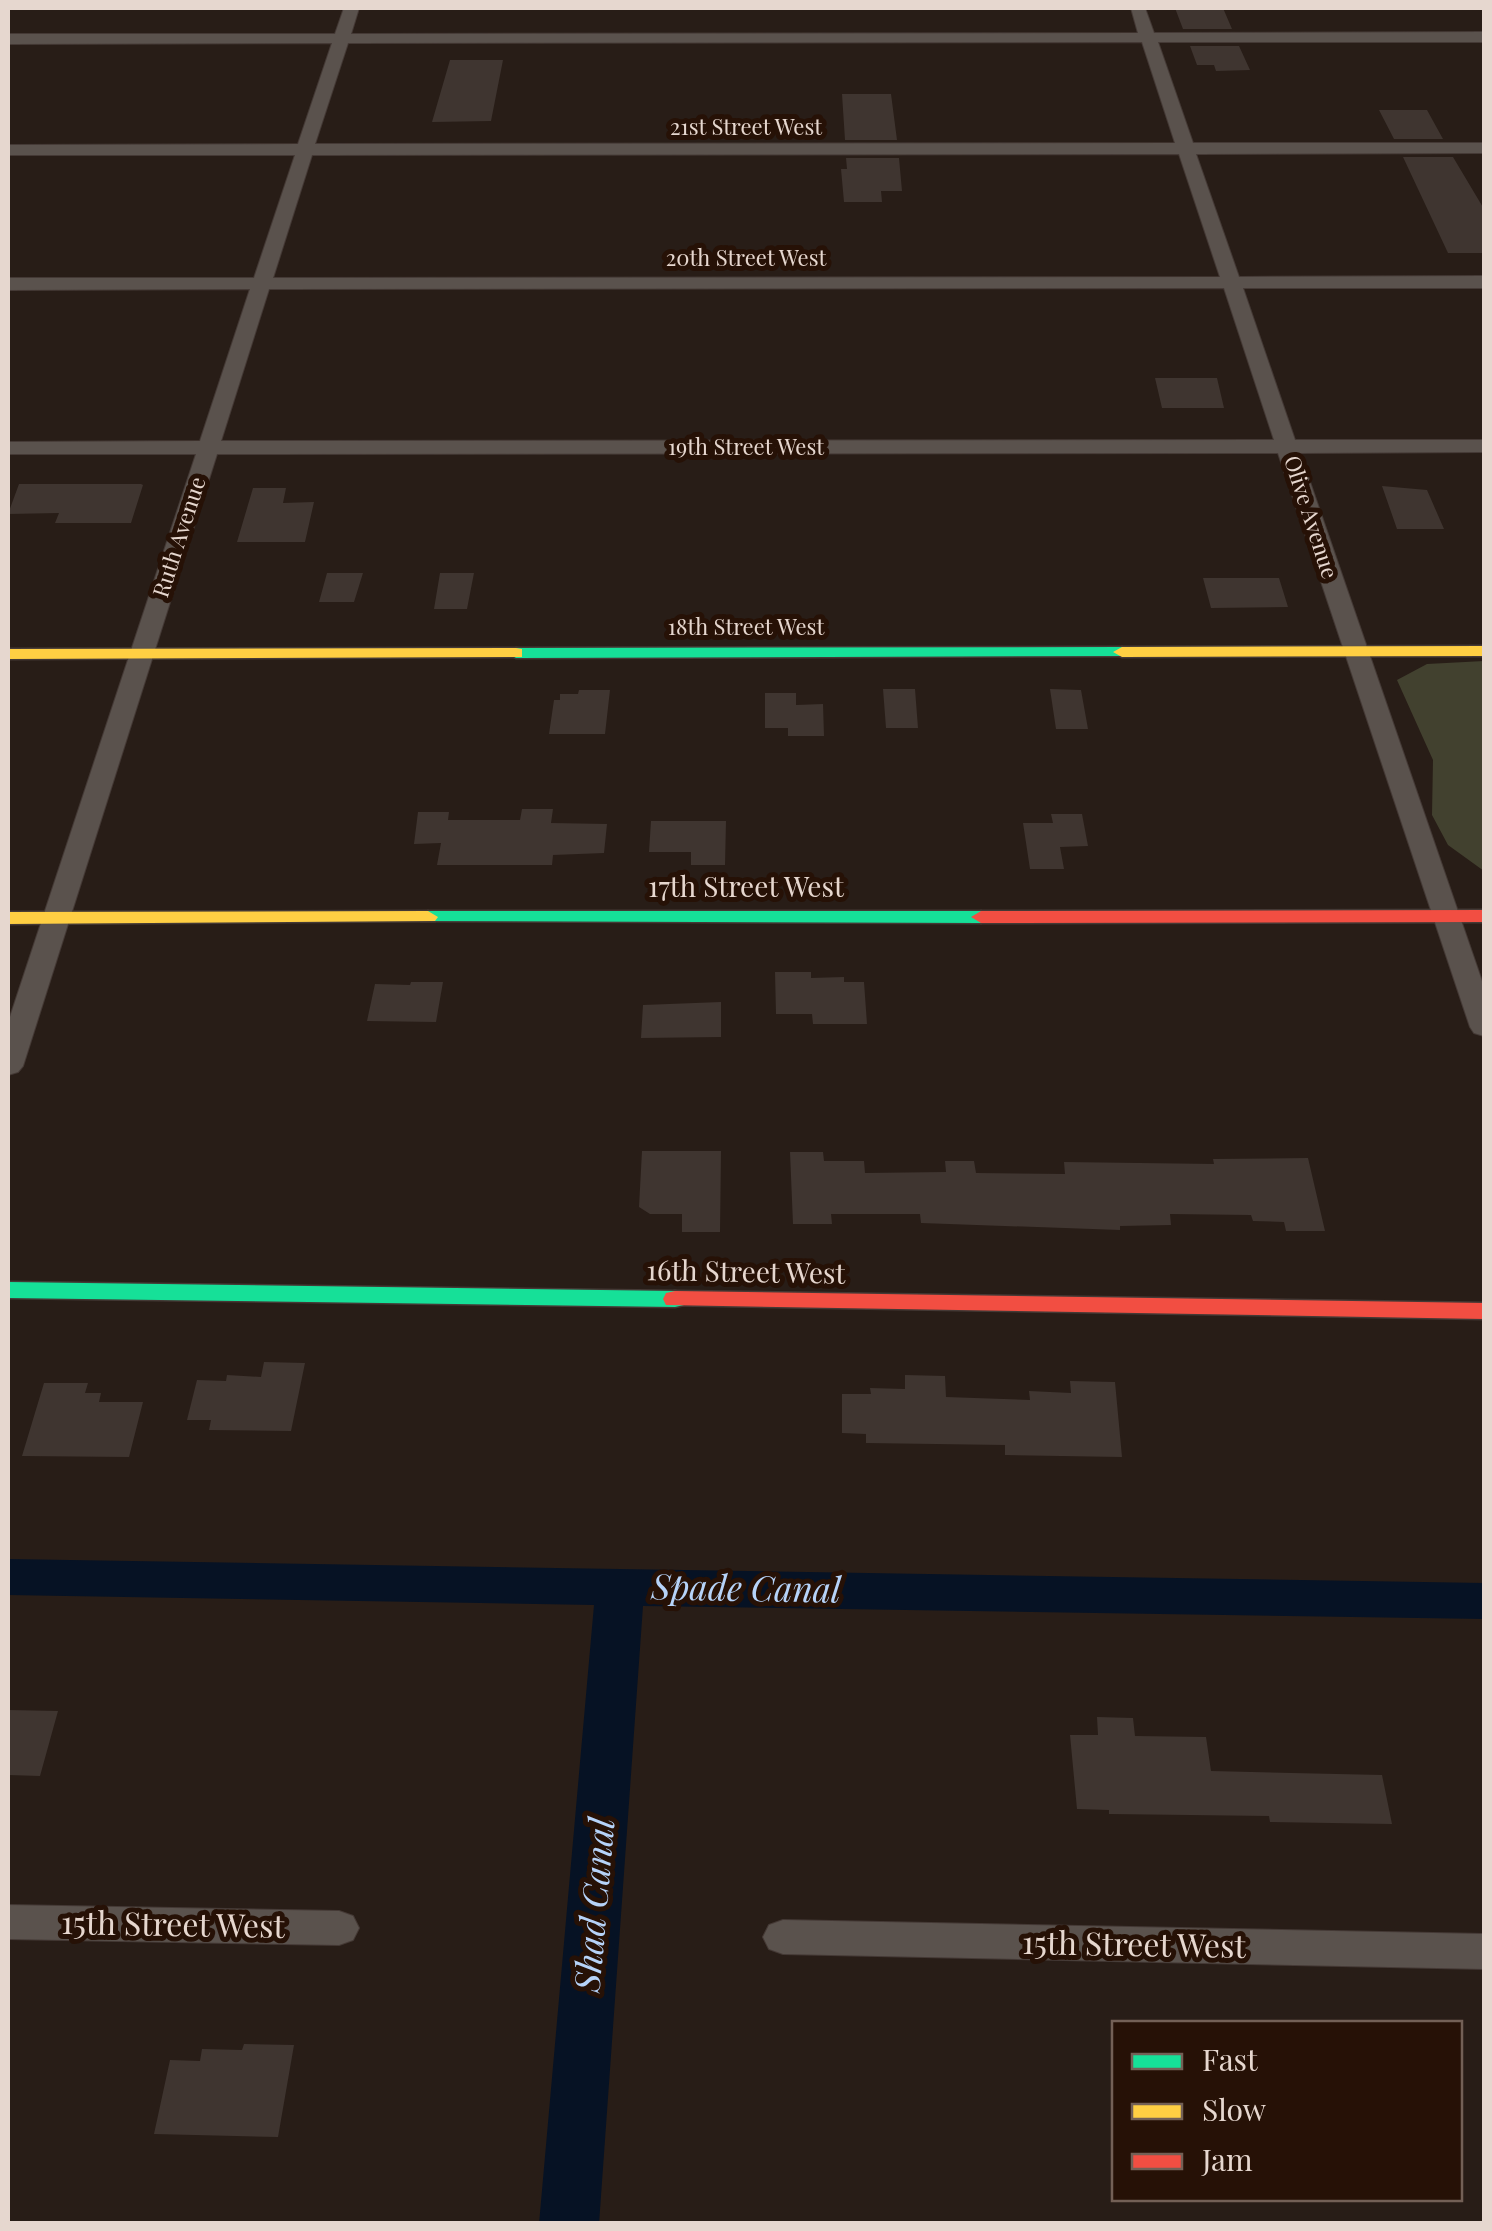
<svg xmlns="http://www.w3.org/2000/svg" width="1492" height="2231" viewBox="0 0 1492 2231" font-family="'Playfair Display',serif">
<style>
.green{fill:#42412f}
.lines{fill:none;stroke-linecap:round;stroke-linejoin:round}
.canal{fill:#061224;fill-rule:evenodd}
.building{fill:#3f3530}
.street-casing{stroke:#443935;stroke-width:2}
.fast-casing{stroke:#443935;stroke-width:3}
.slow-casing{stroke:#443935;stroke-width:3}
.jam-casing{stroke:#443935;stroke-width:3}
.street{fill:#5a524d;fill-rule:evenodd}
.fast{fill:#16e098;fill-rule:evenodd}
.slow{fill:#ffcf43;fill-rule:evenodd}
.jam{fill:#f24e42;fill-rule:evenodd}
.labels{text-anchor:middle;stroke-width:10;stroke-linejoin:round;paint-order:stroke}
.far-street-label{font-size:22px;fill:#e6d7cf;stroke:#261106}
.street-label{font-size:28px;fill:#e6d7cf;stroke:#261106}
.near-street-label{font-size:32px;fill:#e6d7cf;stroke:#261106}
.near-water-label{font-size:35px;font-style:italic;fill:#b6d3f9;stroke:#261106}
</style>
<rect width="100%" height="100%" fill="#281d17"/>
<path class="green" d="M1484 661V871L1448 845 1432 815 1433 760 1397 680 1427 664Z"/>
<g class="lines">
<path class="canal" d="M8 1559 1484 1583V1619L643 1606 599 2224H539L594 1605 8 1595Z"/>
</g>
<path class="building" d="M1175 8H1223L1232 29H1183Z
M1190 46H1239L1250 70 1216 71 1214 65H1197Z
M450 60H503L491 121 432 122Z
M842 94H891L897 140H845Z
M1379 110H1427L1443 139H1394Z
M1403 157H1453L1484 209V253H1448Z
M846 158H899L902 191H881L882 202H844L841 169H847Z
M1155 378H1217L1224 408H1162Z
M19 484H141L143 485 131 523H55L59 513 8 514Z
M1382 486 1427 490 1444 529H1397Z
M253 488H286L283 503 314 502 305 542H237Z
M327 573H363L354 602H319Z
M440 573H474L467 609H434Z
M1203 578H1279L1288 607 1211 608Z
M883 689H915L918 728H886Z
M1050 689 1081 690 1088 729H1056Z
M579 690H610L605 734H549L554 700H560V694H578Z
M765 693H796V705L823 704 824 736H788V728H765Z
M522 809H553L551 823 607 824 604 853 553 855 552 865H437L441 843 414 844 418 812H449L448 820H520Z
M1051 814H1082L1088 846 1060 847 1064 869H1030L1023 823H1053Z
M651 821H726L725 865H691V852H649Z
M775 972H811V978L844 977V982H864L867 1024H813L812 1014H776Z
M411 982H443L436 1022 367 1021 375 984 410 985Z
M721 1002V1037L641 1038 643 1005Z
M642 1151H721L720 1232H682V1214H650L639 1207Z
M790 1152H823L824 1161H864L865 1173 946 1172 945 1161H974L976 1173 1065 1174 1064 1162 1214 1164 1213 1159 1308 1158 1325 1231H1286L1284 1222 1253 1221 1251 1215 1170 1214 1171 1225 1120 1226V1230L921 1223 920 1214H831L832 1224H793Z
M264 1362 305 1363 291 1431 209 1430 211 1420H187L197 1380 226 1381 227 1375 261 1377Z
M905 1375 945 1376 946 1397 1030 1400 1029 1391 1071 1393 1070 1381 1115 1382 1122 1457 1005 1455V1445L866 1443V1434L842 1433V1394H871L870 1388 905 1389Z
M44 1383H88L85 1393H101L99 1402H143L129 1457 22 1456Z
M8 1710 58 1711 40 1776 8 1775Z
M1097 1717 1133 1718 1135 1736 1206 1737 1211 1771 1382 1775 1392 1824 1270 1822 1269 1816 1109 1814V1810L1077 1809 1070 1735H1098Z
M244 2044 294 2045 278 2137 154 2134 170 2060 200 2061 202 2049 242 2050Z"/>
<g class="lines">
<g class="street-casing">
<path id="street" d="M344 8H359L351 34 1138 33 1131 8H1145L1154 33 1484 32V42H1158L1193 143H1484V153L1196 154 1239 277 1484 276V288H1243L1295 440H1484V452L1300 453 1484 987V1036L1474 1033 1470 1027 1278 453 217 454 23 1066 18 1072 8 1075V1023L196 454H8V442L200 441 250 289 8 290V278H254L295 155H8V145L298 144 332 43 8 44V34H335ZM1142 42 1175 143 315 144 348 43ZM1179 154 1220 277 273 278 312 155ZM1224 288 1274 440 221 441 269 289Z
M8 1905 339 1911 353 1916 359 1928 353 1940 339 1945 8 1939Z
M783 1920 1484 1934V1969L783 1954 769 1949 763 1937 769 1925Z"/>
</g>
<g class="fast-casing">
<path id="fast" d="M1122 647 1131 652 1128 656 516 658 507 653 516 648Z
M428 911H981L991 917 981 923 421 921 418 917Z
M8 1282 675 1291 684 1293 687 1299 684 1305 675 1307 8 1298Z"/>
</g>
<g class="slow-casing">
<path id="slow" d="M1484 646V656L1122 657 1113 652 1122 647Z
M516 648 522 649V657L8 659V649Z
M428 911 438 917 435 921 8 924V912Z"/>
</g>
<g class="jam-casing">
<path id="jam" d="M1484 910V922L981 923 971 917 981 911Z
M675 1291 1484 1303V1319L666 1305 663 1299 666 1293Z"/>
</g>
<use href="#street" class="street"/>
<use href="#fast" class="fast"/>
<use href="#slow" class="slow"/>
<use href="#jam" class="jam"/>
</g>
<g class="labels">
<g class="far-street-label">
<text x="746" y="135">21st Street West</text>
<text x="746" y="266">20th Street West</text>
<text x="746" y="455">19th Street West</text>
<text transform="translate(1311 517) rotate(72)" y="8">Olive Avenue</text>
<text transform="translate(179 537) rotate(-72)" y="8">Ruth Avenue</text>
<text x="746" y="635">18th Street West</text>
</g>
<g class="street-label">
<text x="746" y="897">17th Street West</text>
<text transform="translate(746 1272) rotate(1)" y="10">16th Street West</text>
</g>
<g class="near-street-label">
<text transform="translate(173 1925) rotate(1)" y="11">15th Street West</text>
<text transform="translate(1134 1945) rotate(1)" y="11">15th Street West</text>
</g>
<g class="near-water-label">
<text transform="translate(746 1589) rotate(1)" y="12">Spade Canal</text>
<text transform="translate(595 1905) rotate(-85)" y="12">Shad Canal</text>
</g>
</g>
<rect width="1492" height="2231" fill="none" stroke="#e6d7cf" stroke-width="20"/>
<rect x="1112" y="2021" width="350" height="180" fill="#261106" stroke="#736056" stroke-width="2.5"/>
<rect x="1132" y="2054" width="50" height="15" fill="#16e098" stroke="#736056" stroke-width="2.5"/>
<text x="1202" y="2071" font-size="30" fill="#e6d7cf">Fast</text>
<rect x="1132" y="2104" width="50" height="15" fill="#ffcf43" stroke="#736056" stroke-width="2.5"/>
<text x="1202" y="2121" font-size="30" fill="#e6d7cf">Slow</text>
<rect x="1132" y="2154" width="50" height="15" fill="#f24e42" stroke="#736056" stroke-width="2.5"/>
<text x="1202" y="2171" font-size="30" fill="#e6d7cf">Jam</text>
</svg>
